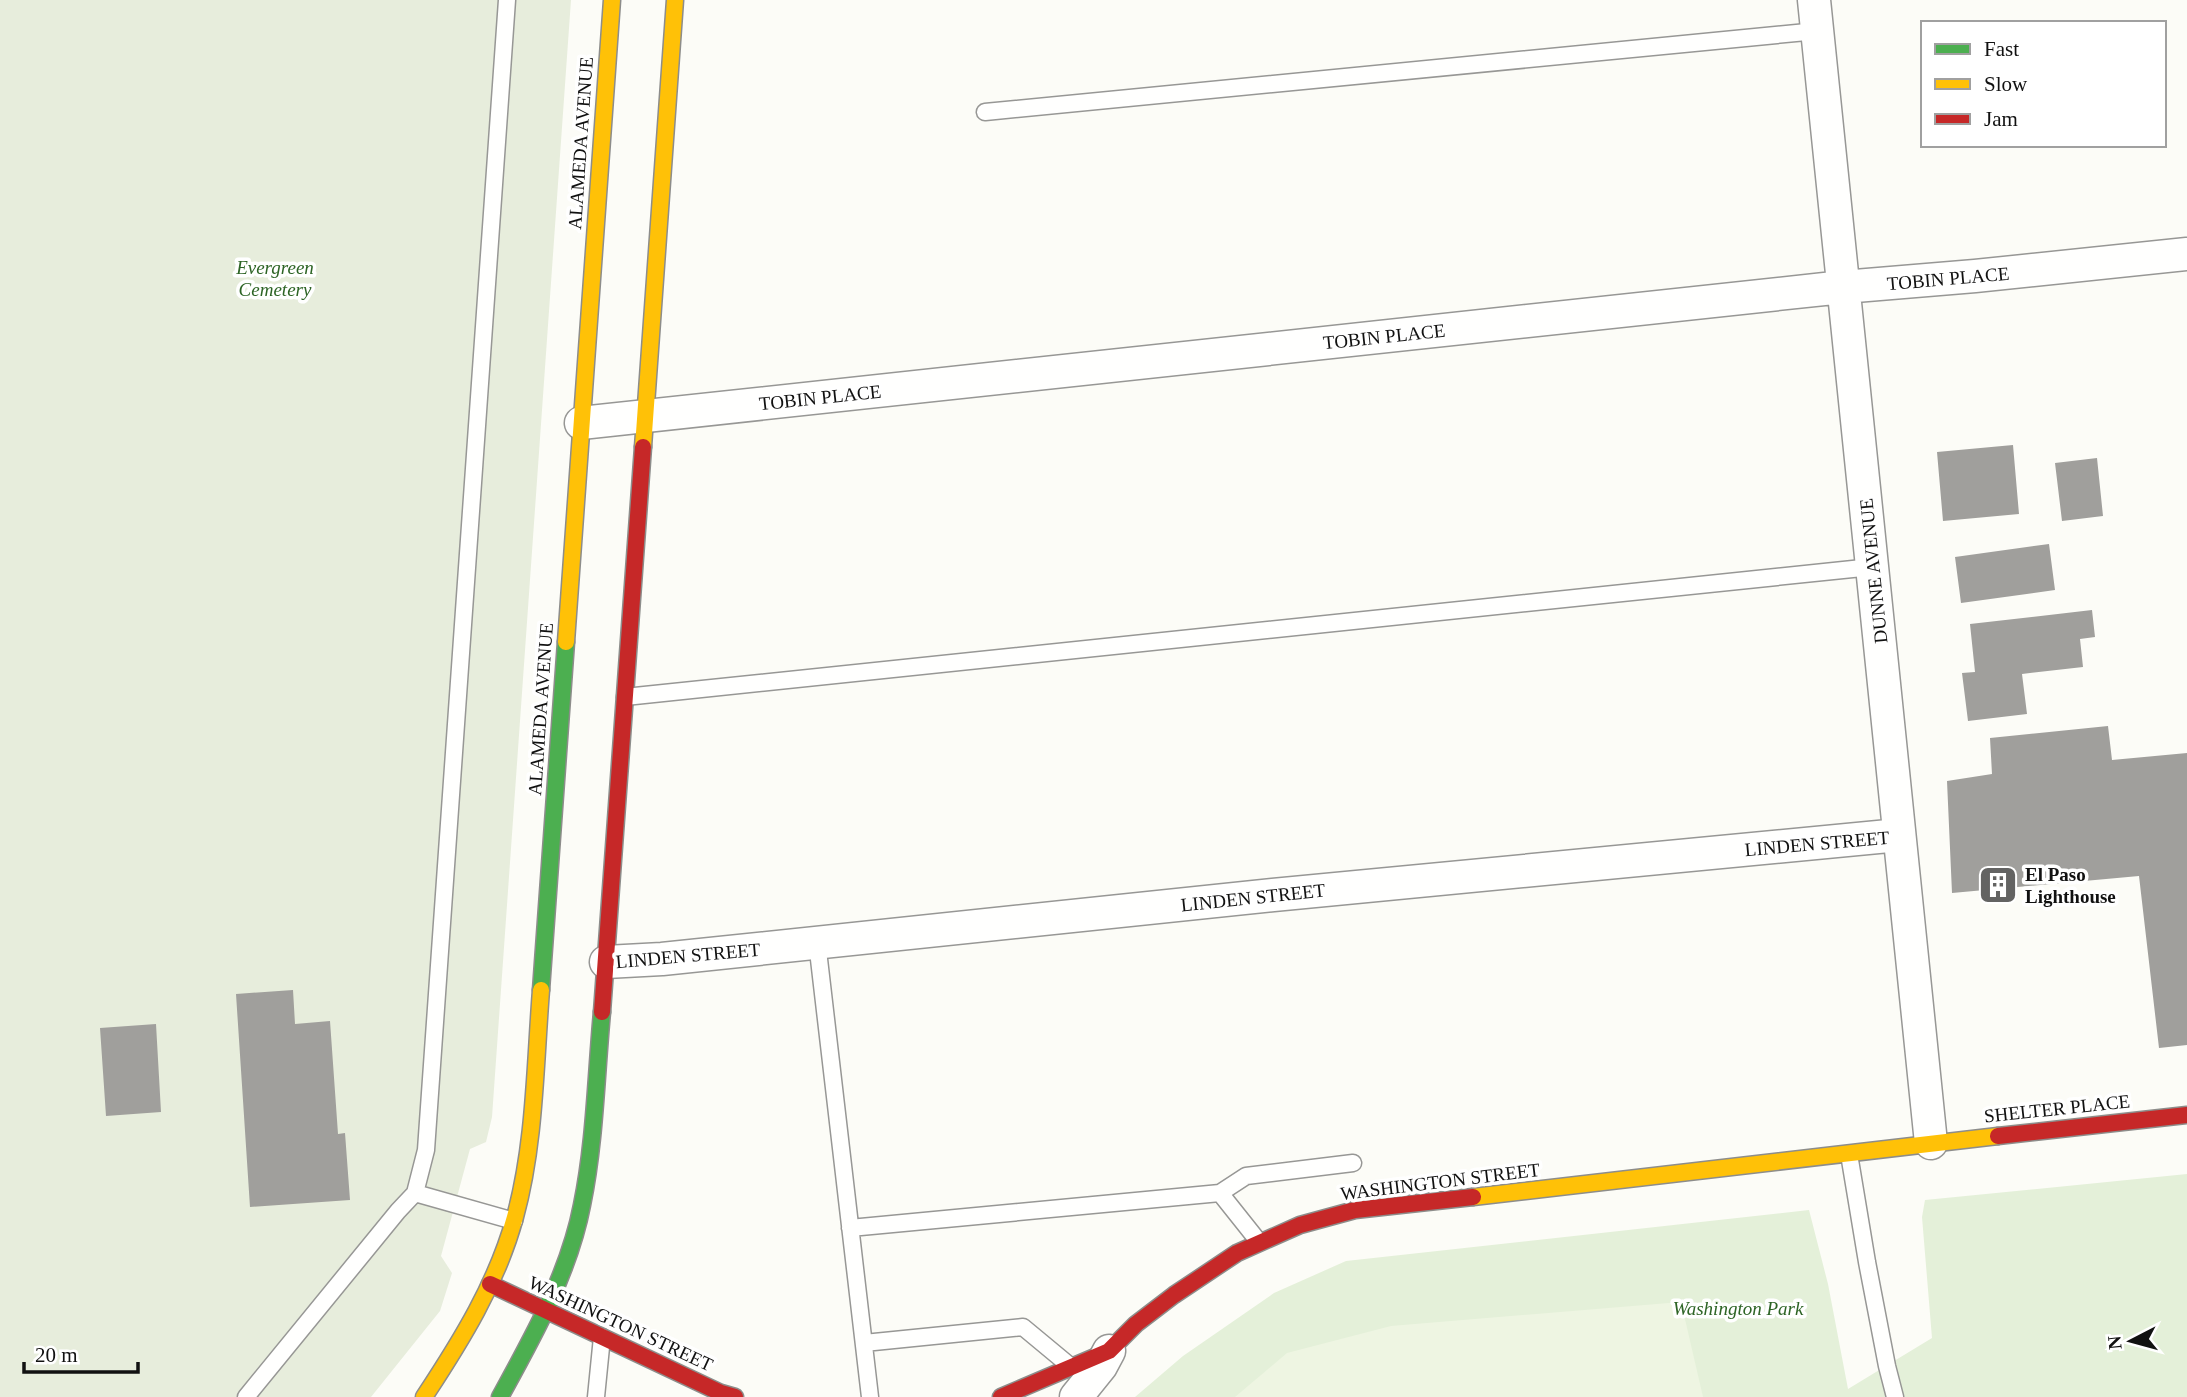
<svg xmlns="http://www.w3.org/2000/svg" width="2187" height="1397" viewBox="0 0 2187 1397" font-family="'Times New Roman',serif">
<style>
.green{fill:#e4f0d9}
.cemetery{fill:#e7eddc}
.pitch{fill:#eef5e2}
.building{fill:#a09f9c}
.lines{fill:none;stroke-linecap:round;stroke-linejoin:round}
.lane-casing{stroke:#979795;stroke-width:19}
.street-casing{stroke:#979795;stroke-width:35}
.fast-casing{stroke:#8d8d8b;stroke-width:19}
.slow-casing{stroke:#8d8d8b;stroke-width:19}
.jam-casing{stroke:#8d8d8b;stroke-width:19}
.lane{stroke:#fffffe;stroke-width:16}
.street{stroke:#fffffe;stroke-width:32}
.fast{stroke:#4caf50;stroke-width:16}
.slow{stroke:#ffc107;stroke-width:16}
.jam{stroke:#c62828;stroke-width:16}
.labels{text-anchor:middle;stroke-width:7;stroke-linejoin:round;paint-order:stroke}
.street-label{font-size:19px;fill:#111;stroke:#fff}
.park-label{font-size:19px;font-style:italic;fill:#2d6425;stroke:#fff}
.poi-label{font-size:19px;font-weight:bold;fill:#111;stroke:#fff;text-anchor:start}
</style>
<rect width="100%" height="100%" fill="#fcfcf7"/>
<path class="green" d="M2187 1174V1397H1135L1183 1356 1274 1293 1346 1261 1809 1210 1828 1284 1848 1389 1932 1338 1922 1217 1925 1200Z"/>
<path class="cemetery" d="M0 0H571L492 1117 486 1142 470 1149 441 1256 452 1273 440 1311 371 1397H0Z"/>
<path class="pitch" d="M1681 1302 1703 1397H1235L1287 1353 1391 1326Z"/>
<path class="building" d="M2013 445 2019 514 1943 521 1937 452Z
M2097 458 2103 516 2062 521 2055 463Z
M2049 544 2055 590 1961 603 1955 557Z
M2092 610 2095 637 2080 639 2083 667 2022 674 2027 714 1968 721 1962 673 1975 672 1970 624Z
M2108 726 2112 760 2187 753V1045L2159 1048 2139 876 1952 893 1947 781 1992 774 1990 738Z
M293 990 295 1024 330 1021 338 1134 345 1133 350 1200 250 1207 236 994Z
M156 1024 161 1112 106 1116 100 1028Z"/>
<g class="lines">
<g class="lane-casing">
<path id="lane" d="M985 112 1817 31
M625 697 1872 567
M817 942 870 1397
M1849 1154 1867 1262 1887 1366 1895 1397
M415 1193 514 1221
M1220 1193 1246 1176 1353 1163
M850 1228 1220 1193 1259 1242
M864 1343 1023 1327 1070 1366
M246 1397 398 1211 415 1193 426 1150 507 0
M596 1397 602 1337"/>
</g>
<g class="street-casing">
<path id="street" d="M1814 0 1931 1143
M581 423 1843 287 1975 276 2187 254
M606 962 662 959 1273 895 1899 835
M1076 1397 1101 1366 1109 1351"/>
</g>
<g class="fast-casing">
<path id="fast" d="M541 990 566 642
M500 1397C533 1337 569 1273 582 1205 595 1142 596 1076 602 1012"/>
</g>
<g class="slow-casing">
<path id="slow" d="M643 447 675 0
M566 642 612 0
M1473 1197 1998 1136
M424 1397C461 1341 497 1283 515 1217 535 1144 535 1066 541 990"/>
</g>
<g class="jam-casing">
<path id="jam" d="M602 1012 643 447
M1998 1136 2187 1115
M490 1284 721 1393 735 1397
M1001 1397 1109 1351 1136 1324 1174 1295 1237 1253 1300 1225 1355 1210 1473 1197"/>
</g>
<use href="#lane" class="lane"/>
<use href="#street" class="street"/>
<use href="#fast" class="fast"/>
<use href="#slow" class="slow"/>
<use href="#jam" class="jam"/>
</g>
<defs>
<g id="building-square" transform="scale(2.0125)"><rect x="-9" y="-9" width="18" height="18" rx="4" fill="#636362" stroke="#fff"/><path d="M-4-6H4V6H1V3H-1V6H-4ZM-2.5-4.3h1.7v1.8h-1.7ZM.8-4.3h1.7v1.8H.8ZM-2.5-1h1.7V.8h-1.7ZM.8-1h1.7V.8H.8Z" fill="#fff"/></g>
</defs>
<g fill-rule="evenodd">
<use href="#building-square" x="1998" y="885"/>
</g>
<g class="labels">
<g class="street-label">
<text transform="translate(580 143) rotate(-86)" y="7">ALAMEDA AVENUE</text>
<text transform="translate(1948 278) rotate(-5)" y="7">TOBIN PLACE</text>
<text transform="translate(1384 336) rotate(-6)" y="7">TOBIN PLACE</text>
<text transform="translate(820 397) rotate(-6)" y="7">TOBIN PLACE</text>
<text transform="translate(1873 571) rotate(-96)" y="7">DUNNE AVENUE</text>
<text transform="translate(540 709) rotate(-86)" y="7">ALAMEDA AVENUE</text>
<text transform="translate(1817 843) rotate(-5)" y="7">LINDEN STREET</text>
<text transform="translate(1253 897) rotate(-6)" y="7">LINDEN STREET</text>
<text transform="translate(688 955) rotate(-5)" y="7">LINDEN STREET</text>
<text transform="translate(2057 1108) rotate(-6)" y="7">SHELTER PLACE</text>
<text transform="translate(1440 1181) rotate(-7)" y="7">WASHINGTON STREET</text>
<text transform="translate(621 1323) rotate(25)" y="7">WASHINGTON STREET</text>
</g>
<g class="park-label">
<text x="275" y="274">Evergreen<tspan x="275" dy="22">Cemetery</tspan></text>
<text x="1738" y="1315">Washington Park</text>
</g>
<g class="poi-label">
<text x="2025" y="881">El Paso<tspan x="2025" dy="22">Lighthouse</tspan></text>
</g>
</g>
<rect x="1921" y="21" width="245" height="126" fill="#ffffff" stroke="#a0a0a0" stroke-width="2"/>
<rect x="1935" y="44" width="35" height="10" fill="#4caf50" stroke="#a0a0a0" stroke-width="2"/>
<text x="1984" y="56" font-size="21" fill="#111111">Fast</text>
<rect x="1935" y="79" width="35" height="10" fill="#ffc107" stroke="#a0a0a0" stroke-width="2"/>
<text x="1984" y="91" font-size="21" fill="#111111">Slow</text>
<rect x="1935" y="114" width="35" height="10" fill="#c62828" stroke="#a0a0a0" stroke-width="2"/>
<text x="1984" y="126" font-size="21" fill="#111111">Jam</text>
<g transform="translate(2131 1341) rotate(264)" stroke="#ffffff" stroke-width="5" paint-order="stroke">
<path d="M0-5L12 26L0 18L-12 26Z" fill="#111111"/>
<text y="-10" font-size="19" font-weight="bold" text-anchor="middle" fill="#111111">N</text>
</g>
<path d="M24 1362v10h114v-10" fill="none" stroke="#111111" stroke-width="3.5"/>
<text x="35" y="1362" font-size="21" fill="#111111" stroke="#ffffff" stroke-width="5" paint-order="stroke">20 m</text>
</svg>
